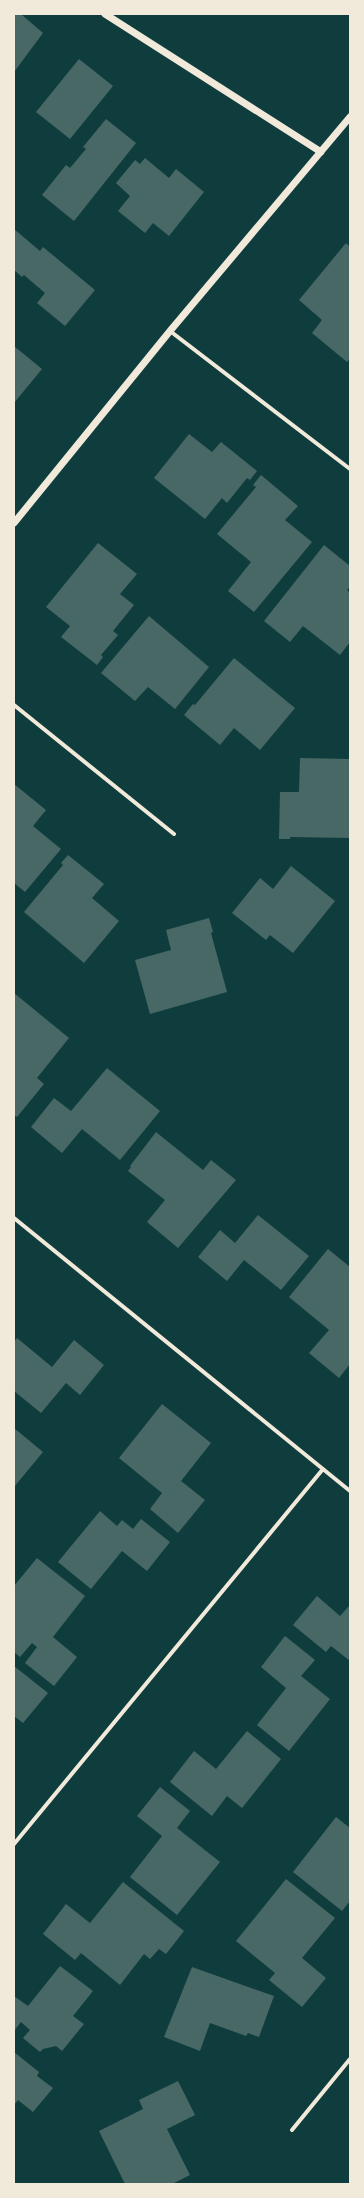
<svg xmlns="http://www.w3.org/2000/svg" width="364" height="2198" viewBox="0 0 364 2198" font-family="'Work Sans',sans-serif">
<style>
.building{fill:#486865}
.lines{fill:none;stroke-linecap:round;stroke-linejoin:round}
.minor{stroke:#f1e9da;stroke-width:4}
.tertiary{stroke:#f1e9da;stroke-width:7}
</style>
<rect width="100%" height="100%" fill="#0f3d3e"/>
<path class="building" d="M14 14 22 15 43 33 14 72Z
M79 59 113 86 70 139 36 112Z
M106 119 136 143 74 221 42 195 66 165 70 168 86 149 83 147Z
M145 158 169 178 176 169 204 192 169 236 153 223 145 233 118 211 130 196 116 183 135 160 140 164Z
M14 229 40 251 43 247 95 290 65 326 37 303 45 293 24 275 22 277 14 270Z
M346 243 350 247V358L347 362 312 333 322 320 299 300Z
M14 346 42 369 14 403Z
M189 434 212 452 221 442 257 471 250 480 247 478 227 503 222 498 205 519 154 478Z
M261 475 298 506 285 520 312 542 254 612 228 591 251 562 217 534 256 487 253 485Z
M98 543 137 574 120 594 134 605 113 631 118 635 101 655 103 657 97 665 61 637 70 626 46 607Z
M324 545 350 566V587L347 590 350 593V642L340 655 303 626 290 642 264 621Z
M149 616 209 667 175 709 148 687 135 701 101 673Z
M234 658 295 708 260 750 234 728 220 745 184 715 193 704 195 705Z
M300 758 350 759V838L290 837V839H279L280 792H299Z
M14 784 46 810 33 826 61 849 25 892 14 883Z
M68 855 104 884 92 898 119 921 84 963 24 912 63 865 61 863Z
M291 866 335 901 293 953 270 935 266 940 232 913 260 878 273 889Z
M209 918 213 932 211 933 227 992 150 1014 135 960 171 950 166 930Z
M14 993 69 1038 37 1078 44 1084 17 1117 14 1115Z
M107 1068 160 1111 120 1160 82 1129 62 1153 31 1127 54 1098 71 1111Z
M156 1132 203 1170 211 1160 236 1180 178 1248 147 1222 165 1200 128 1171 131 1167 130 1166Z
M258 1215 309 1256 281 1290 244 1260 227 1281 198 1257 220 1230 235 1243Z
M328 1249 350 1267V1364L339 1378 309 1353 329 1330 289 1297Z
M17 1338 52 1367 74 1340 104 1365 80 1395 66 1383 41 1413 14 1391V1342Z
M162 1404 211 1443 181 1481 205 1500 178 1533 150 1509 162 1493 119 1458Z
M14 1428 43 1452 14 1487Z
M100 1511 117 1526 122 1520 133 1529 141 1519 170 1542 147 1571 122 1551 91 1589 58 1562Z
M37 1558 85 1596 53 1637 77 1657 54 1686 25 1663 37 1647 32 1643 20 1657 14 1652V1586Z
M317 1596 340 1616 350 1605V1661L331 1646 326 1652 293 1625Z
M285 1636 315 1660 301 1676 330 1699 289 1751 257 1725 286 1688 261 1667Z
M14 1666 48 1693 23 1723 14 1716Z
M247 1731 281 1759 242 1808 227 1796 212 1816 170 1782 194 1751 216 1769Z
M160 1787 190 1811 177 1828 220 1862 177 1915 130 1877 162 1836 137 1816Z
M336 1817 350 1828V1901L342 1911 293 1872Z
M286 1879 335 1918 302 1958 326 1978 302 2007 269 1980 275 1973 236 1941Z
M123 1882 184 1931 166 1954 159 1949 150 1959 144 1954 120 1985 81 1953 75 1960 43 1934 66 1904 90 1923Z
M60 1966 93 1991 73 2016 84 2024 62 2051 56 2046 43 2049 40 2052 23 2038 30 2030 21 2022 14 2031V1996L28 2006Z
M192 1967 274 1996 259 2037 248 2033 246 2036 210 2023 200 2051 164 2037Z
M14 2052 39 2072 37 2076 53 2088 33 2112 18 2100 14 2105Z
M178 2081 195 2115 167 2129 190 2175 172 2184H125L99 2131 143 2109 139 2100Z"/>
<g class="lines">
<path class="minor" d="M170 331 350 469
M14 705 174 834
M14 1218 350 1491
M14 1844 323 1469
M292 2130 350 2059"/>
<path class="tertiary" d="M105 14 321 152
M14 523 170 331 350 117"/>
</g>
<rect width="364" height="2198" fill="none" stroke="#f1e9da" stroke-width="30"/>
</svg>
